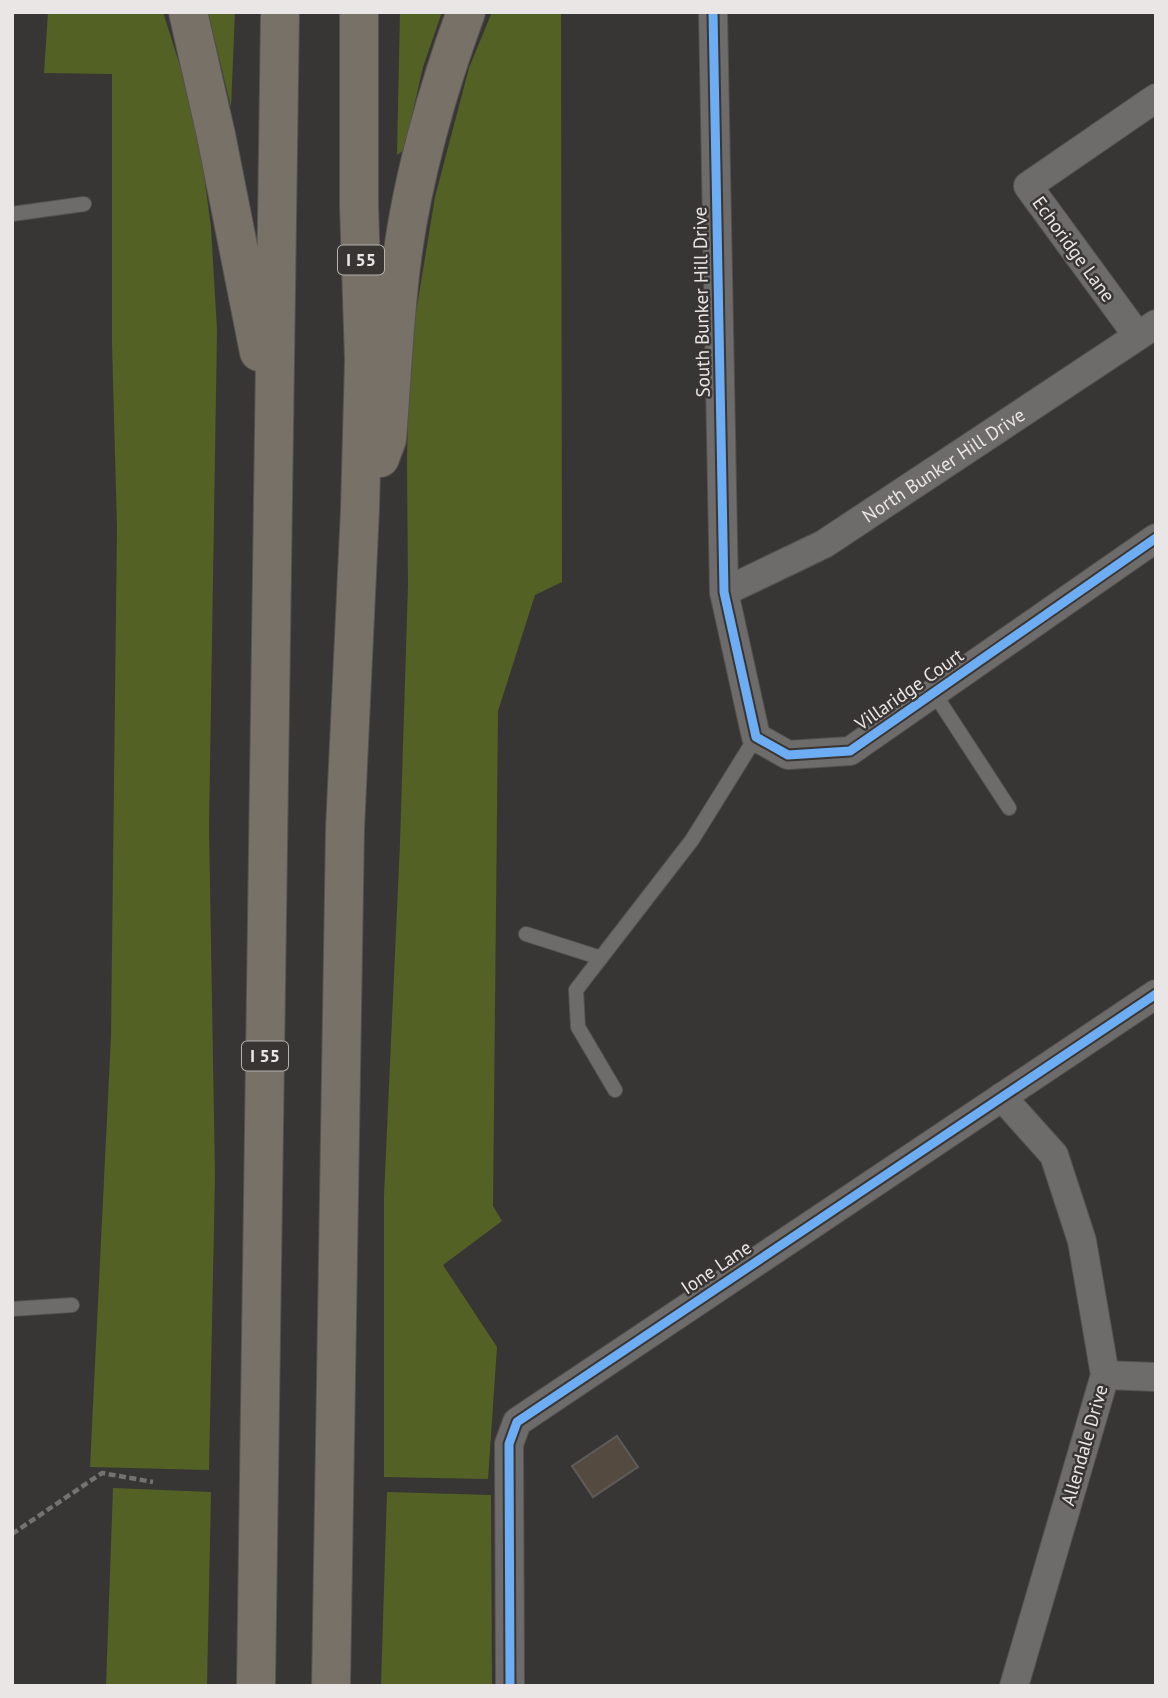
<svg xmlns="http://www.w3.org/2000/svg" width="1168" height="1698" viewBox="0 0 1168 1698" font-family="'PT Sans',sans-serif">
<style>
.green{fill:#536125}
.building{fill:#554a40;stroke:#5e5c5b;stroke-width:2}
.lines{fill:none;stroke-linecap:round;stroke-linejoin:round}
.service-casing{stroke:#545251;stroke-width:16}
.minor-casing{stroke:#545251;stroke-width:30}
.motorway-casing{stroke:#545251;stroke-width:40}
.path{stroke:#747271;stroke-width:4.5;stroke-dasharray:7 3.5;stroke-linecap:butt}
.service{stroke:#6e6c6b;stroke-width:14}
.minor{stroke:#6e6c6b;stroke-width:28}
.motorway{stroke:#777167;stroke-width:38}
.cycleway-casing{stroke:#393533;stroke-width:13}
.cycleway{stroke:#6dadf4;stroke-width:9}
.labels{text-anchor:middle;stroke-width:5;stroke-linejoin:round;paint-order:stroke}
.shield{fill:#393533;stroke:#b4b1b0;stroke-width:2}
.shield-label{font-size:18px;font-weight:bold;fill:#e9e6e5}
.street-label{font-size:19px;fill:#e9e6e5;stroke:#393533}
</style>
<rect width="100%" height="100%" fill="#383634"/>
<path class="green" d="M48 12H163L181 69 202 159 211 228 217 330 209 827 215 1176 209 1470 90 1467 111 1036 117 527 112 344V74L44 73Z
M208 12H235L231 107Z
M400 12H442L423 67 404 150 397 155Z
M492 12H561L562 582 535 595 498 711 493 1206 502 1221 443 1265 497 1347 488 1479 384 1477V1196L400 843 408 585 407 461 409 355 435 197 469 68Z
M113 1488 211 1492 207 1686H106Z
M387 1492 491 1495 492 1686H381Z"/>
<path class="building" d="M617 1436 638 1467 593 1497 572 1466Z"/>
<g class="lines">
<g class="service-casing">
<path id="service" d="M12 214 84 204
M934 693 1009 808
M526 934 601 958
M615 1090 578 1027 576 990 692 840 756 737
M12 1309 72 1305"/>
</g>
<g class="minor-casing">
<g id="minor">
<path d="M713 12 724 592 756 737 788 755 850 751 1156 538"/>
<path d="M1137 335 1028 186 1156 98"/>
<path id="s1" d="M724 592 824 544 1156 324"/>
<path d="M1002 1097 1054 1155 1082 1241 1105 1375 1014 1686"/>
<path d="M1105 1375 1156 1377"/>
<path d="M510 1686 509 1444 517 1422 1156 994"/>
</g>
</g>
<g class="motorway-casing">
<path id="motorway" d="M188 12 216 135 259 352
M380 458 387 439C392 379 394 318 402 259 412 179 438 88 466 12
M256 1686 280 12
M331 1686 345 829 360 509 364 360 359 205V12"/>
</g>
<path class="path" d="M12 1534 102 1473 153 1482"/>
<use href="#service" class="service"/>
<use href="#minor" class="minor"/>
<use href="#motorway" class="motorway"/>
<g class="cycleway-casing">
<path id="cycleway" d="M713 12 724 592 756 737 788 755 850 751 1156 538
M510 1686 509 1444 517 1422 1156 994"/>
</g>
<use href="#cycleway" class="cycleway"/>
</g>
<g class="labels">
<g class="shield">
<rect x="338" y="245.5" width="46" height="29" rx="5"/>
<rect x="242" y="1041.5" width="46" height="29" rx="5"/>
</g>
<g class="shield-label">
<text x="361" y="266">I 55</text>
<text x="265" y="1062">I 55</text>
</g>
<g class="street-label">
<text transform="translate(1074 249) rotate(54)" y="7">Echoridge Lane</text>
<text transform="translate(701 302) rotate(-91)" y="7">South Bunker Hill Drive</text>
<text dy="7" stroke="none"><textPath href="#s1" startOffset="254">North Bunker Hill Drive</textPath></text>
<text transform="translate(909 689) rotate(-35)" y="7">Villaridge Court</text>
<text transform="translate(716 1267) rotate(-34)" y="7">Ione Lane</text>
<text transform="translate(1084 1445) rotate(-74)" y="7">Allendale Drive</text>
</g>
</g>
<rect width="1168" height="1698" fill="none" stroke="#e9e6e5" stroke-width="28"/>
</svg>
